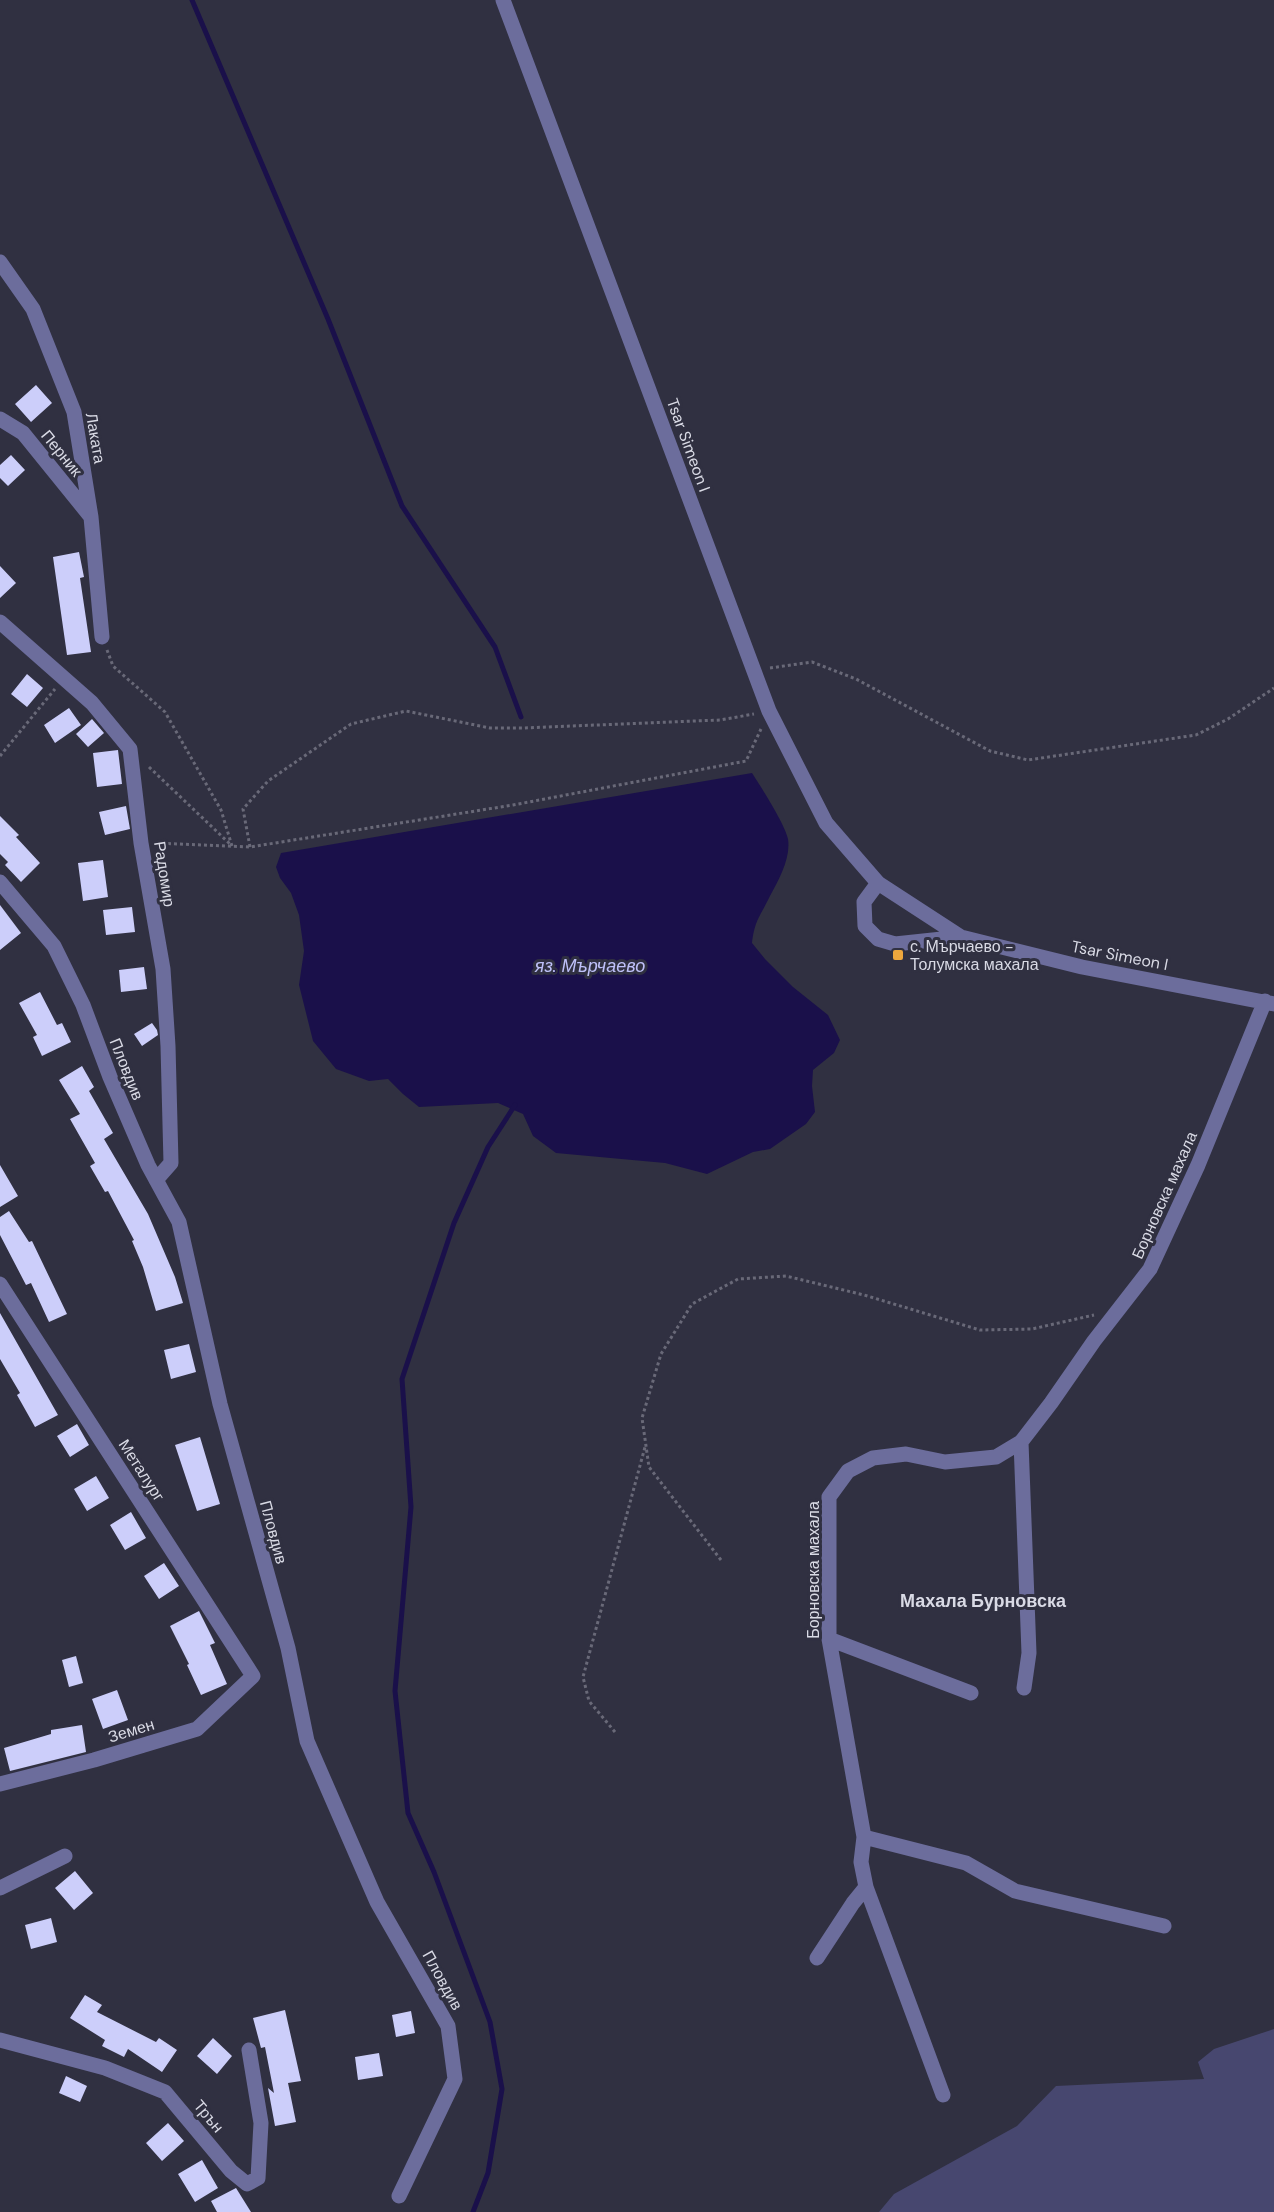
<svg xmlns="http://www.w3.org/2000/svg" width="1274" height="2212" viewBox="0 0 1274 2212" font-family="'DM Sans',sans-serif">
<style>
.green{fill:#47476f}
.water{fill:#1a104a}
.lines{fill:none;stroke-linecap:round;stroke-linejoin:round}
.stream{stroke:#1a104a;stroke-width:5}
.building{fill:#cccefa}
.path{stroke:#696978;stroke-width:3;stroke-dasharray:3 3;stroke-linecap:butt}
.minor{stroke:#6c6d9c;stroke-width:15}
.poi-dot{fill:#eea73d;stroke:#303041;stroke-width:2}
.labels{text-anchor:middle;stroke-width:6;stroke-linejoin:round;paint-order:stroke}
.street-label{font-size:16px;fill:#d9dae5;stroke:#303041}
.poi-label{font-size:16px;fill:#d9dae5;stroke:#303041;text-anchor:start}
.water-label{font-size:18px;font-style:italic;fill:#bec0f8;stroke:#303041}
.neighbourhood-label{font-size:18px;font-weight:bold;fill:#d9dae5;stroke:#303041}
</style>
<rect width="100%" height="100%" fill="#303041"/>
<path class="green" d="M1274 2029V2212H879L894 2194 1017 2126 1056 2086 1204 2079 1198 2062 1214 2049Z"/>
<path class="water" d="M752 773C761 787 785 824 788 839 791 858 779 879 770 896 760 917 755 919 752 943L765 959 793 987 828 1015 840 1040 834 1053 813 1070 812 1086 815 1112 806 1124 770 1149 753 1152 707 1174 665 1163 556 1153 533 1136 523 1114 498 1103 419 1107 403 1094 388 1079 369 1081 336 1069 313 1041 299 985 304 951 299 915 291 893 280 878 276 867 281 853Z"/>
<g class="lines">
<path class="stream" d="M192 0 328 319 402 506 495 647 521 717
M473 2212 488 2173 502 2089 490 2022 434 1872 408 1813 395 1691 411 1507 402 1379 454 1223 488 1147 515 1105"/>
</g>
<path class="building" d="M36 385 52 403 31 422 15 404Z
M11 455 25 470 8 486 0 478V465Z
M79 552 84 577 80 578 91 652 67 655 53 557Z
M0 566 16 583 0 598Z
M27 674 43 688 27 707 11 694Z
M69 708 81 725 55 743 44 725Z
M92 719 104 733 88 747 76 734Z
M118 750 122 784 97 787 93 753Z
M126 806 130 829 105 835 99 812Z
M0 816 19 835 16 837 40 863 21 882 5 865 8 862 0 854Z
M103 860 108 897 83 901 78 863Z
M0 905 21 933 0 950Z
M132 907 135 932 106 935 103 910Z
M144 967 147 989 121 992 119 970Z
M40 992 57 1025 62 1023 71 1042 42 1056 33 1037 37 1035 19 1003Z
M152 1023 157 1030 158 1035 142 1046 134 1034Z
M82 1066 94 1087 89 1091 113 1133 104 1139 148 1214 175 1277 183 1303 156 1311 143 1267 132 1241 134 1240 108 1191 105 1192 90 1166 95 1163 70 1119 80 1114 59 1080Z
M0 1165 18 1196 0 1207Z
M9 1211 29 1242 32 1241 67 1314 49 1322 31 1283 26 1285 0 1235V1217Z
M0 1313 58 1415 35 1427 17 1395 20 1393 0 1359Z
M189 1344 196 1372 171 1379 164 1350Z
M77 1424 89 1445 70 1457 57 1436Z
M200 1437 220 1504 197 1511 175 1445Z
M96 1476 109 1498 87 1511 74 1489Z
M131 1512 146 1538 125 1550 110 1525Z
M164 1563 179 1586 159 1599 144 1576Z
M199 1611 215 1643 210 1645 227 1684 201 1695 187 1665 189 1664 170 1626Z
M76 1656 83 1683 69 1687 62 1660Z
M117 1690 128 1720 103 1729 92 1699Z
M82 1725 86 1752 10 1771 4 1748 51 1734V1730Z
M75 1871 93 1893 74 1910 55 1888Z
M51 1918 57 1942 31 1949 25 1925Z
M85 1995 102 2005 97 2012 156 2042 159 2038 177 2050 162 2072 128 2049 124 2057 102 2046 105 2040 70 2018Z
M285 2010 301 2081 288 2083 296 2122 275 2126 268 2088 274 2093 265 2047 261 2048 253 2018Z
M411 2011 415 2033 396 2037 392 2015Z
M213 2038 232 2056 217 2074 197 2056Z
M379 2053 383 2076 358 2080 355 2057Z
M66 2076 87 2086 80 2102 59 2093Z
M168 2123 184 2141 162 2161 146 2143Z
M202 2160 218 2188 195 2202 178 2174Z
M236 2188 251 2212H217L211 2201Z"/>
<g class="lines">
<path class="path" d="M107 650 113 666 165 712 221 810 232 846
M770 668 812 662 856 679 990 751 1028 760 1196 735 1228 719 1274 688
M0 756 55 689
M149 767 231 845
M156 843 250 847 513 805 746 761 761 729
M250 847 243 809 268 781 351 724 406 711 490 728H523L720 720 754 714
M721 1560 649 1467 642 1418 661 1354 692 1304 738 1279 786 1276 864 1295 980 1330 1032 1329 1094 1315
M615 1732 589 1701 583 1677 645 1447"/>
<path class="minor" d="M503 0 769 711 826 823 878 883 961 937 1082 967 1274 1004
M0 262 33 309 74 412 91 517 102 637
M0 419 23 433 91 517
M0 622 92 703 130 749 141 843 163 969 168 1046 171 1163 156 1180
M0 882 54 946 83 1005 110 1077 148 1165 179 1222 220 1404 288 1648 307 1741 377 1902 448 2026 455 2079 399 2196
M878 883 864 902 865 926 878 939 895 944 961 937
M0 1284 253 1676 197 1729 94 1760 0 1784
M1021 1442 1029 1653 1024 1688
M829 1639 971 1693
M864 1837 966 1863 1015 1891 1164 1926
M0 1888 65 1856
M817 1958 853 1903 866 1887
M0 2040 105 2068 165 2092 231 2171 247 2184 258 2178 261 2123 249 2050
M943 2095 866 1887 861 1862 864 1837 829 1639V1497L848 1471 873 1458 906 1454 945 1462 996 1457 1021 1442 1051 1403 1094 1341 1150 1269 1198 1165 1265 1001"/>
</g>
<rect class="poi-dot" x="892" y="949" width="12" height="12" rx="3"/>
<g class="labels">
<g class="street-label">
<text transform="translate(96 438) rotate(80)" y="6">Лаката</text>
<text transform="translate(689 445) rotate(70)" y="6">Tsar Simeon I</text>
<text transform="translate(62 453) rotate(51)" y="6">Перник</text>
<text transform="translate(165 874) rotate(81)" y="6">Радомир</text>
<text transform="translate(1120 955) rotate(11)" y="6">Tsar Simeon I</text>
<text transform="translate(127 1069) rotate(68)" y="6">Пловдив</text>
<text transform="translate(1164 1195) rotate(-66)" y="6">Борновска махала</text>
<text transform="translate(142 1470) rotate(57)" y="6">Металург</text>
<text transform="translate(274 1532) rotate(75)" y="6">Пловдив</text>
<text transform="translate(813 1570) rotate(-90)" y="6">Борновска махала</text>
<text transform="translate(131 1730) rotate(-17)" y="6">Земен</text>
<text transform="translate(443 1980) rotate(61)" y="6">Пловдив</text>
<text transform="translate(209 2116) rotate(50)" y="6">Трън</text>
</g>
<g class="poi-label">
<text x="910" y="952">с. Мърчаево -<tspan x="910" dy="18">Толумска махала</tspan></text>
</g>
<g class="water-label">
<text x="590" y="972">яз. Мърчаево</text>
</g>
<g class="neighbourhood-label">
<text x="983" y="1607">Махала Бурновска</text>
</g>
</g>
</svg>
